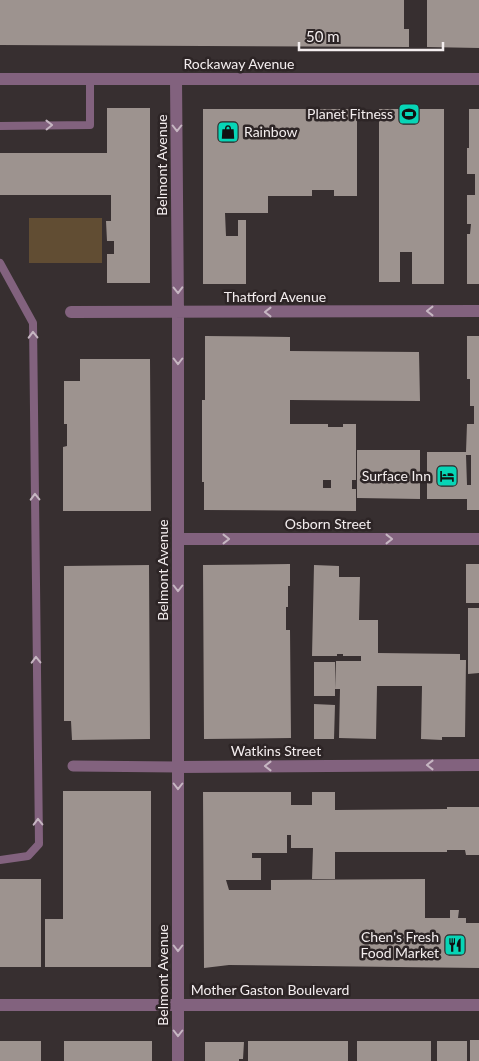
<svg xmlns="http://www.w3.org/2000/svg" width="479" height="1061" viewBox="0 0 479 1061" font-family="Lato,sans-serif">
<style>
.green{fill:#614d33}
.building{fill:#9d938f;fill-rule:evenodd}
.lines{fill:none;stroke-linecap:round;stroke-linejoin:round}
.service{stroke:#82627e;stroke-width:8}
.pedestrian{stroke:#82627e;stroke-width:11}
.minor{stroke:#82627e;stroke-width:12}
.tertiary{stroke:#82627e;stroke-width:12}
.oneway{stroke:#c6b6c2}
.labels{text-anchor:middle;stroke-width:5;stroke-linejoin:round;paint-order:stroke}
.street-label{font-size:14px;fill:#f4eeef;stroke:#2d2526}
.poi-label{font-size:14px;fill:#f4eeef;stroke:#2d2526;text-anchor:end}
</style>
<rect width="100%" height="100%" fill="#372f30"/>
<path class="green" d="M29 218H102V263H29Z"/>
<path class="building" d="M0 0H404V29H409V47L0 45Z
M427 0H479V48L427 47Z
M107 108H150V283H107V254H114V241H107L106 221H111V195H0V153H107Z
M203 109H357V196H334V190H312V196H268V213H225L226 236H238V220H246V284H203Z
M379 109H444V284H412V252H400V282H379Z
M469 109H479V284H467V234H470L471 224H467V195H475V174H467V148H469Z
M205 336 290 337V351L419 352 420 401 290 400V424H328V427H343V424H356V480H352V489H356V511L204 510V482H202V400H205ZM323 480H331V488H323Z
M467 336H479V510H467V499H427V452H466L467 424H474V406H470V379H467ZM466 455H471V485H467Z
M80 359H150L151 511H63V447L67 446V424H64V381H80Z
M357 450H420V499L357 498Z
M290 564V586H288V607H286V630H290L291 738 204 739 203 565Z
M466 564H479V603H466Z
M149 565 150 739 72 740 71 721H64V566Z
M314 565 339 566V577H360L359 620H378V653L460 654V660H466L465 737H442V740L421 739 422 686H377L376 739 339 738 340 689H335L336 661H361V656H343V654H337V656H312Z
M468 608H479V673L468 674Z
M314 662H335V696H314Z
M314 704 335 705 334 739H314Z
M63 791H151V967H45V919H63Z
M203 792H291V805H312V792H335V810L447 809V807H479V855H466L465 850H447V852H335V879H312L313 848H291V835H287V853H252V858H261V880H226L229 890H271V880L425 879V918H450V910H459L458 918H466V923H479V968L229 965 204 968Z
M0 879H41V967H0Z
M470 1040H479V1061H470Z
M0 1041H41V1061H0Z
M64 1041H152V1061H64Z
M248 1041H348V1061H248Z
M357 1041H431V1061H357Z
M437 1041H467V1061H437Z
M205 1042H244L243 1059H239V1061H205Z"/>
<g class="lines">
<path class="service" d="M0 126 90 125V79
M0 263 33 323 39 844 28 856 0 860"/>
<path class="pedestrian" d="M73 766 178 767"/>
<path class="minor" d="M176 79 178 312V1061
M71 312 479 311
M178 539H479
M178 767 479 765
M0 1005H479"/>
<path class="tertiary" d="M0 79H479"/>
</g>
<defs><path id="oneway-chevron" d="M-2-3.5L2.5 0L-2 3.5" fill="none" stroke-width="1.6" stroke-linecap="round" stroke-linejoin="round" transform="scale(1.25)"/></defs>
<g class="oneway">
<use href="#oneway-chevron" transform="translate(49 125) rotate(-1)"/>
<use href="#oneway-chevron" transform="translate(177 128) rotate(90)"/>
<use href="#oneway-chevron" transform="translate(178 290) rotate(89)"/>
<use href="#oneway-chevron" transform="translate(430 311) rotate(180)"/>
<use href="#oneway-chevron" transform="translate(268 312) rotate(180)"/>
<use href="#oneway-chevron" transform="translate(33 335) rotate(-91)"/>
<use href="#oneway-chevron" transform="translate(178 361) rotate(90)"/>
<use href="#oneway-chevron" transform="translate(35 497) rotate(-91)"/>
<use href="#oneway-chevron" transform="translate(226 539)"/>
<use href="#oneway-chevron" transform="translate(389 539)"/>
<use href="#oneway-chevron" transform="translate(178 588) rotate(90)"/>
<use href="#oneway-chevron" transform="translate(36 660) rotate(-91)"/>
<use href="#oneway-chevron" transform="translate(430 765) rotate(180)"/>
<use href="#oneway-chevron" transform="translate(268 766) rotate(180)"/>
<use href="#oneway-chevron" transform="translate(178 786) rotate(90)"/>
<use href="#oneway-chevron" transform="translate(38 822) rotate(-91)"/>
<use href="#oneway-chevron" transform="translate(178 948) rotate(90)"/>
<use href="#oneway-chevron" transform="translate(178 1033) rotate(90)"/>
</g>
<defs>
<g id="stadium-square" transform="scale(1.125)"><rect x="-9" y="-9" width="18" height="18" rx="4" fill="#07d5b6" stroke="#2d2526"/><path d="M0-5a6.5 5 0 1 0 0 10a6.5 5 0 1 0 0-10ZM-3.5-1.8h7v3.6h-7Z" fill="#111"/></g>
<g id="shop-square" transform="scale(1.125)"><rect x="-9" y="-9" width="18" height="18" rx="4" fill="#07d5b6" stroke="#2d2526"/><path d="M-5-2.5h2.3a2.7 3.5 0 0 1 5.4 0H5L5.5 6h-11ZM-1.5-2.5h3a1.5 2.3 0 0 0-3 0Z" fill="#111"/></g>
<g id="hotel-square" transform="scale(1.125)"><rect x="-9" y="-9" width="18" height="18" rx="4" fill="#07d5b6" stroke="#2d2526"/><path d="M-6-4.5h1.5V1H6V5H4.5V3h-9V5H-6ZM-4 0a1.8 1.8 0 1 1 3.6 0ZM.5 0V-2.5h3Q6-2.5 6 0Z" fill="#111"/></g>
<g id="restaurant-square" transform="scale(1.125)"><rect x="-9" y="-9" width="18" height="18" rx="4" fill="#07d5b6" stroke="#2d2526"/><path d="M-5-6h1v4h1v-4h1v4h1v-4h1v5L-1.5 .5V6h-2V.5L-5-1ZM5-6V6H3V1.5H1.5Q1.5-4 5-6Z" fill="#111"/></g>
</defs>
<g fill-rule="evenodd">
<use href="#stadium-square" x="409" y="114"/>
<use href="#shop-square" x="228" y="132"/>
<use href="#hotel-square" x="447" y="476"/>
<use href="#restaurant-square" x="455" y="945"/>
</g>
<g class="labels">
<g class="street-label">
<text x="239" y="69">Rockaway Avenue</text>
<text transform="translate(162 165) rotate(-90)" y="5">Belmont Avenue</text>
<text x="275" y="302">Thatford Avenue</text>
<text x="328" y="529">Osborn Street</text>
<text transform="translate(163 570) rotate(-90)" y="5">Belmont Avenue</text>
<text x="276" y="756">Watkins Street</text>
<text transform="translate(163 975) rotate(-90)" y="5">Belmont Avenue</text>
<text x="270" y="995">Mother Gaston Boulevard</text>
</g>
<g class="poi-label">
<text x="393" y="119">Planet Fitness</text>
<text x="244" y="137" text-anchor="start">Rainbow</text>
<text x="431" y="481">Surface Inn</text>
<text x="439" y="942">Chen's Fresh<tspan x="439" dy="16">Food Market</tspan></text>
</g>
</g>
<path d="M299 42v8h144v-8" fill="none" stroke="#f4eeef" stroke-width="2.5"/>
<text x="306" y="42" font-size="15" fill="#f4eeef" stroke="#2d2526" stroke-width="4" paint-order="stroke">50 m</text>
</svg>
